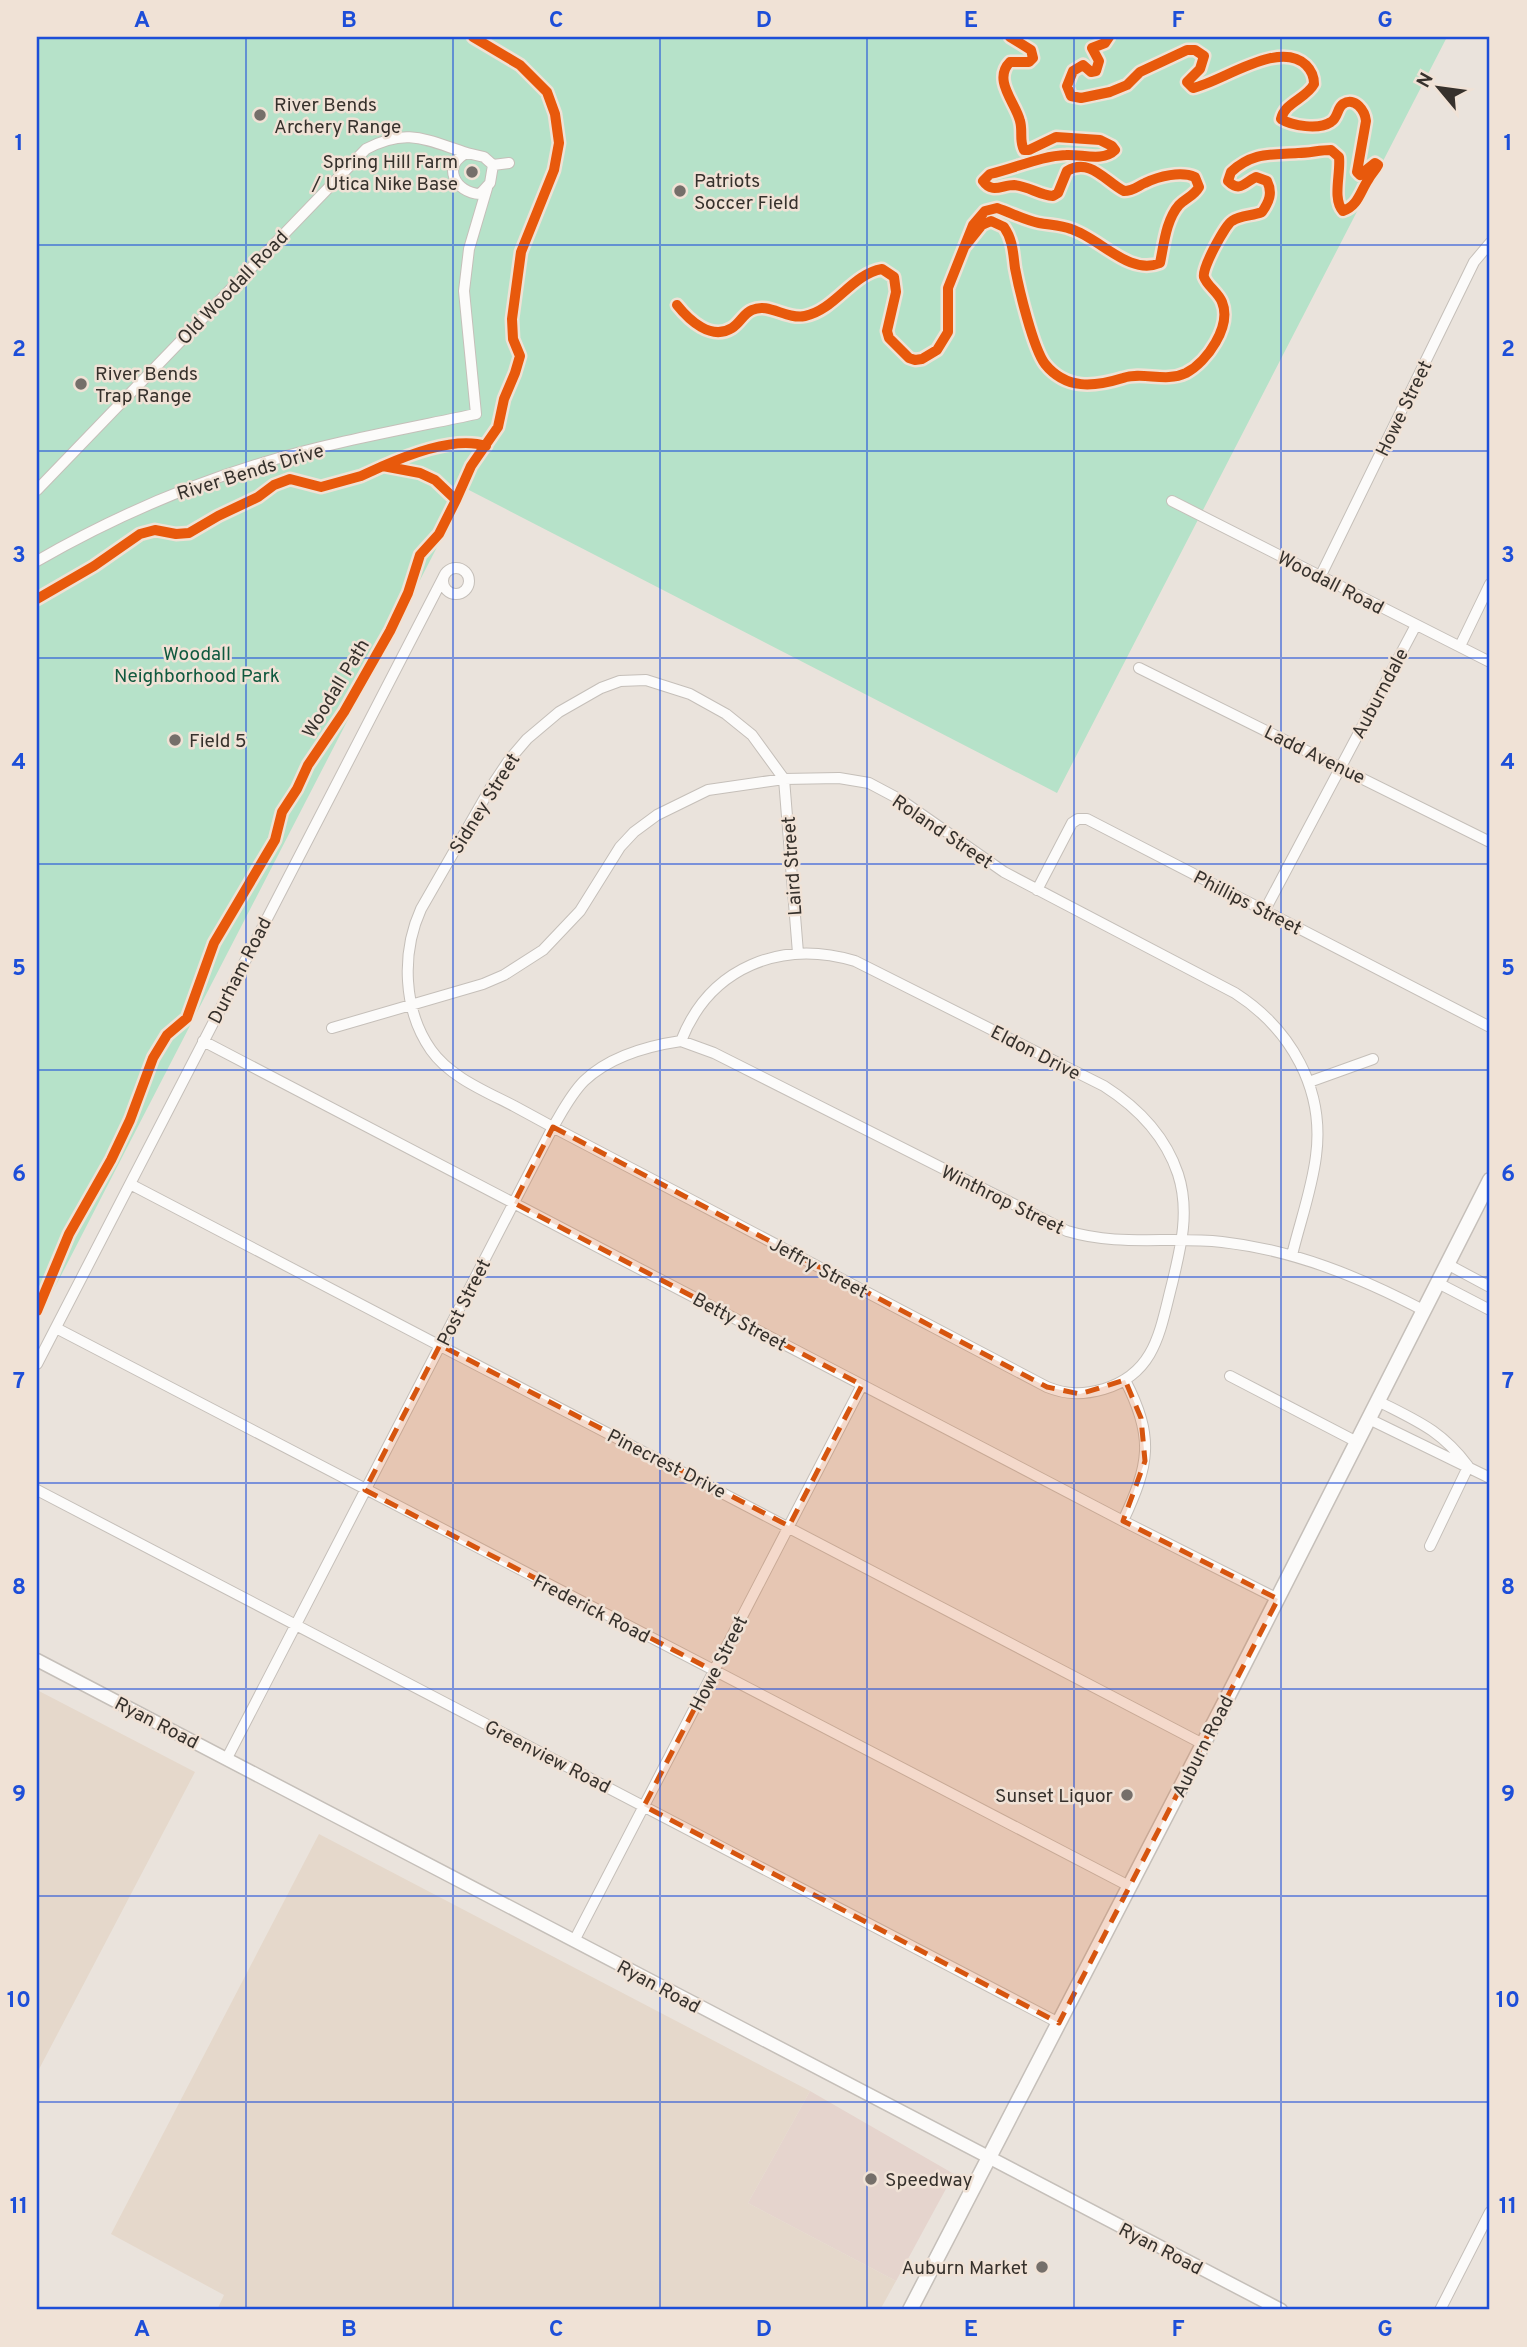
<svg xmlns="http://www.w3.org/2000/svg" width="1527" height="2347" viewBox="0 0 1527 2347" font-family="Overpass,sans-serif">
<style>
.commercial{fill:#e5d4cd}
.built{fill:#e5d8cb}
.green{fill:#b6e2c9}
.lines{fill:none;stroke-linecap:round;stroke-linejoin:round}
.minor-casing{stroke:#c5bfb9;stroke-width:12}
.tertiary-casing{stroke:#c5bfb9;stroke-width:15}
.secondary-casing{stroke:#c5bfb9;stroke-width:17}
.minor{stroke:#fcfbfa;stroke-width:10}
.tertiary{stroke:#fcfbfa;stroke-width:12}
.secondary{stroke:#fcfbfa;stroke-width:14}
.cycleway-casing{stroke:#f0e2d6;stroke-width:15}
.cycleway{stroke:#e8590c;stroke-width:10}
.marked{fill:#d6550f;fill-opacity:0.2;stroke:#d6550f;stroke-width:5;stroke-dasharray:14 9;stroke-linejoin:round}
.grid{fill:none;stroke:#1d4ed8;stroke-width:2;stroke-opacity:0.55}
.poi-dot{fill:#756f6a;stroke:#f0e2d6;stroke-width:2.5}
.labels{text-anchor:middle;stroke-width:5;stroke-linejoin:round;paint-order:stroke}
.poi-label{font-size:19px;fill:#36312c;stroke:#f0e2d6;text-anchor:start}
.street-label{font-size:19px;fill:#36312c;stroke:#f0e2d6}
.park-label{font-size:19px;fill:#10593e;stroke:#f0e2d6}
.neatline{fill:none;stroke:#1d4ed8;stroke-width:2.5}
.grid-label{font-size:23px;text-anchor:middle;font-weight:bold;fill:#1d4ed8}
</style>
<rect width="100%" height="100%" fill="#eae3dc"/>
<path class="commercial" d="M810 2091 954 2174 896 2281 748 2203Z"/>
<path class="built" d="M37 1690 195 1772 37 2073Z
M319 1834 810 2091 748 2203 896 2281 880 2310H217L224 2295 111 2234Z"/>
<path class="green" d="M37 37H1447L1057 793 467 489 37 1322Z"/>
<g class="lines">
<g class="minor-casing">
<path id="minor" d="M467 153 484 157 493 165 490 183 480 194C455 193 441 165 467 153Z
M493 165 509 163
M37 490 366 149C407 127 426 140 467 153
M1172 501 1490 662
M37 561C108 520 183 487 262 463 332 442 405 429 476 414L464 291 469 249 487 188
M443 581a13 13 0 1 1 26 0a13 13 0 1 1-26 0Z
M1320 577 1474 262 1490 243
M1460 646 1490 584
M1139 668 1490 842
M1037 890 1072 823 1078 819H1087L1490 1027
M1265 910 1416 625
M332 1028 483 984 504 975 543 950 580 911 620 847 634 832 657 815 708 790 784 779 839 778 869 783 901 800 1004 872 1235 993C1291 1029 1325 1089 1316 1156 1312 1189 1300 1222 1292 1255
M203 1041 1123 1521 1278 1599
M681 1041 714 1053 1067 1231C1120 1247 1167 1236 1222 1242 1294 1250 1360 1277 1425 1311
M1309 1082 1373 1059
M130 1184 1203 1744
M1447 1264 1490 1287
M1438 1283 1490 1310
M56 1328 1129 1886
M37 1364 444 576
M1230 1376 1357 1442
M1378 1401C1417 1421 1441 1430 1468 1466
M1369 1419 1490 1478
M37 1490 1059 2023
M1123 1521C1149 1465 1155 1438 1125 1380
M1430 1546 1468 1467
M227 1758 553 1127C562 1112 571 1094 584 1081 609 1057 647 1046 681 1041 710 967 781 939 855 961L1104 1086C1137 1107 1165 1135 1178 1174 1190 1211 1181 1247 1172 1284 1160 1330 1156 1373 1104 1389 1083 1395 1067 1395 1047 1387 899 1309 751 1231 602 1153 573 1138 543 1122 514 1106 485 1091 450 1077 431 1050 403 1010 401 953 421 909L491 787 509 760 527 739 559 712 601 688 620 681 646 680 690 694 726 714 752 735 784 779 798 953
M574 1941 862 1385
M1440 2310 1490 2212"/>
</g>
<g class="tertiary-casing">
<path id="tertiary" d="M37 1660 1281 2310"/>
</g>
<g class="secondary-casing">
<path id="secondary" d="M910 2310 1227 1698 1490 1180"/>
</g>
<use href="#minor" class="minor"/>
<use href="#tertiary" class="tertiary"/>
<use href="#secondary" class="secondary"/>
<g class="cycleway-casing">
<path id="cycleway" d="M966 245 982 225 991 221 1004 227C1013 240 1013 253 1015 268 1019 289 1033 348 1045 364 1066 390 1094 387 1123 378 1143 371 1165 383 1186 373 1207 362 1232 326 1222 302 1218 292 1207 286 1204 277 1201 270 1225 225 1232 221 1241 215 1252 216 1262 212 1269 202 1273 193 1267 181L1256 177C1245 182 1240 193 1228 181L1231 172C1253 152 1270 155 1298 153 1309 153 1320 150 1331 150L1339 157C1341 173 1332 199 1343 211 1358 206 1360 192 1368 180 1371 174 1375 171 1378 165L1375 163 1360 175 1357 172 1366 121C1365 111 1355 96 1343 104 1337 108 1338 118 1331 122 1319 130 1292 126 1281 119 1285 102 1306 99 1314 84 1314 76 1312 71 1306 65 1279 39 1222 82 1193 88L1187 82 1200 69 1204 56 1195 50H1187L1140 72 1127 85 1110 92 1081 98 1071 96 1067 86 1073 71 1083 65 1091 72 1096 71 1099 61 1092 48 1105 43 1109 37
M677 305C689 320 711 341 732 328 740 323 744 313 752 310 769 302 786 320 805 316 835 310 852 274 882 269L894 277 896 292 887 331 889 338 909 358 915 360 922 359 937 350 948 332V288L973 225 985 211 997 208C1012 213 1024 220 1039 223 1050 225 1061 225 1071 229 1100 238 1129 276 1160 263 1164 244 1166 220 1179 205 1186 198 1194 196 1199 187L1195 177C1181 171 1159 176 1145 183 1138 186 1133 191 1124 191 1106 182 1090 157 1067 171L1058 193 1053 196C1039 195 1028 186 1014 185 1002 185 992 194 983 181L990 174C1016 168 1041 156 1066 155 1082 154 1103 162 1115 150L1112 146 1100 140 1056 137 1029 150H1024C1019 141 1023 131 1020 121 1016 103 992 80 1010 62H1029L1033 58 1031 50 1010 37
M383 466C410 454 456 436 486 446
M456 500 471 466 498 427 504 399 515 373 520 356 513 339 512 319 521 252 554 170 559 143 555 114 547 92 520 65 473 37
M37 599 94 566 140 534 155 530 176 534 189 533 218 516 258 497 274 485 290 479 321 487 361 476 383 466 420 473 435 480 456 500 439 534 420 555 408 593 390 631 344 712 308 765 297 789 282 812 275 840 214 943 187 1018 167 1035 153 1058 130 1120 111 1160 69 1234 37 1311"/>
</g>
<use href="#cycleway" class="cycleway"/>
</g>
<path class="marked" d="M553 1127 1047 1387 1080 1394 1125 1380 1141 1418 1145 1461 1123 1521 1278 1599 1059 2023 644 1806 714 1671 365 1490 440 1345 789 1526 862 1385 514 1203Z"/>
<path class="grid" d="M246 37V2310M453 37V2310M660 37V2310M867 37V2310M1074 37V2310M1281 37V2310M37 245H1490M37 451H1490M37 658H1490M37 864H1490M37 1070H1490M37 1277H1490M37 1483H1490M37 1689H1490M37 1896H1490M37 2102H1490"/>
<g class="poi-dot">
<circle cx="260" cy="115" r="7"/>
<circle cx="472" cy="172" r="7"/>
<circle cx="680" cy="191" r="7"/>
<circle cx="81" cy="384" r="7"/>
<circle cx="175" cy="740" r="7"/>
<circle cx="1127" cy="1795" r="7"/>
<circle cx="871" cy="2179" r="7"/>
<circle cx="1042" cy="2267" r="7"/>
</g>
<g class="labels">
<g class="poi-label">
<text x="274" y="111">River Bends<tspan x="274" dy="22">Archery Range</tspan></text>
<text x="458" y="168" text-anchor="end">Spring Hill Farm<tspan x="458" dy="22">/ Utica Nike Base</tspan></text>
<text x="694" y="187">Patriots<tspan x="694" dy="22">Soccer Field</tspan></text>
<text x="95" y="380">River Bends<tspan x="95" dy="22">Trap Range</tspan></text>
<text x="189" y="747">Field 5</text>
<text x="1113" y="1802" text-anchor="end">Sunset Liquor</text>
<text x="885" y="2186">Speedway</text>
<text x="1028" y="2274" text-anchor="end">Auburn Market</text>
</g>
<g class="street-label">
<text transform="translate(232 287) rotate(-46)" y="7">Old Woodall Road</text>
<text transform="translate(1403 408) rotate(-64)" y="7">Howe Street</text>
<text transform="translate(250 471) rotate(-17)" y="7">River Bends Drive</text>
<text transform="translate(1331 582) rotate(27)" y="7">Woodall Road</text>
<text transform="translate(335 688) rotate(-59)" y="7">Woodall Path</text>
<text transform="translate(1379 693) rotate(-62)" y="7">Auburndale</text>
<text transform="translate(1315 754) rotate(26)" y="7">Ladd Avenue</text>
<text transform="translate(484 803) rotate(-58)" y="7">Sidney Street</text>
<text transform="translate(943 831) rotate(34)" y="7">Roland Street</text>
<text transform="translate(791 866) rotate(-94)" y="7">Laird Street</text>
<text transform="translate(1248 902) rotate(27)" y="7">Phillips Street</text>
<text transform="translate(239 970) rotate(-63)" y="7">Durham Road</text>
<text transform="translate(1036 1052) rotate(27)" y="7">Eldon Drive</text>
<text transform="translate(1003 1199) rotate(26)" y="7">Winthrop Street</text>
<text transform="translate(819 1267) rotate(28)" y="7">Jeffry Street</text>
<text transform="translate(463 1302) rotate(-63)" y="7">Post Street</text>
<text transform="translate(740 1321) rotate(28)" y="7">Betty Street</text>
<text transform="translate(667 1463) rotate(27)" y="7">Pinecrest Drive</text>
<text transform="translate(592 1608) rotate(27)" y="7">Frederick Road</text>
<text transform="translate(718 1663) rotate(-63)" y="7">Howe Street</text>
<text transform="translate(157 1722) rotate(27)" y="7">Ryan Road</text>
<text transform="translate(1202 1746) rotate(-63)" y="7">Auburn Road</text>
<text transform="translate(548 1756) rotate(27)" y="7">Greenview Road</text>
<text transform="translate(659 1986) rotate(28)" y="7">Ryan Road</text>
<text transform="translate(1161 2248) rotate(27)" y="7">Ryan Road</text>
</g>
<g class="park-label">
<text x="197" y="660">Woodall<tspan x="197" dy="22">Neighborhood Park</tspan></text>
</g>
</g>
<rect width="1527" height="2347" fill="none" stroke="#f0e2d6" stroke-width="77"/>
<g transform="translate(1439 88) rotate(299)" stroke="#f0e2d6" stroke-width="5" paint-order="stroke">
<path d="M0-5L12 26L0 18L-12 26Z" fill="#36312c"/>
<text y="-10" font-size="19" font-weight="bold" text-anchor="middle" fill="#36312c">N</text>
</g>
<rect x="38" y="38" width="1450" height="2270" class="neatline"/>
<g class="grid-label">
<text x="142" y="27">A</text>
<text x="349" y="27">B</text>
<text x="556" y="27">C</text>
<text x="764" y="27">D</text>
<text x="971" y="27">E</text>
<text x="1178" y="27">F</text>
<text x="1385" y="27">G</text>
<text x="19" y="150">1</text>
<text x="1508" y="150">1</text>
<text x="19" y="356">2</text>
<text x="1508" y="356">2</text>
<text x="19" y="562">3</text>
<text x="1508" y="562">3</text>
<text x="19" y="769">4</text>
<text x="1508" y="769">4</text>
<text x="19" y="975">5</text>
<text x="1508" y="975">5</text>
<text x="19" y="1181">6</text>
<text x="1508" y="1181">6</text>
<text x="19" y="1388">7</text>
<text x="1508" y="1388">7</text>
<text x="19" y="1594">8</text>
<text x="1508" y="1594">8</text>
<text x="19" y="1801">9</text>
<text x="1508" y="1801">9</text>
<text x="19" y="2007">10</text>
<text x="1508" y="2007">10</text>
<text x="19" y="2213">11</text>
<text x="1508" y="2213">11</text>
<text x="142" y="2336">A</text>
<text x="349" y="2336">B</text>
<text x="556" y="2336">C</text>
<text x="764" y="2336">D</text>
<text x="971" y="2336">E</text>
<text x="1178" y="2336">F</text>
<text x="1385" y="2336">G</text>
</g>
</svg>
